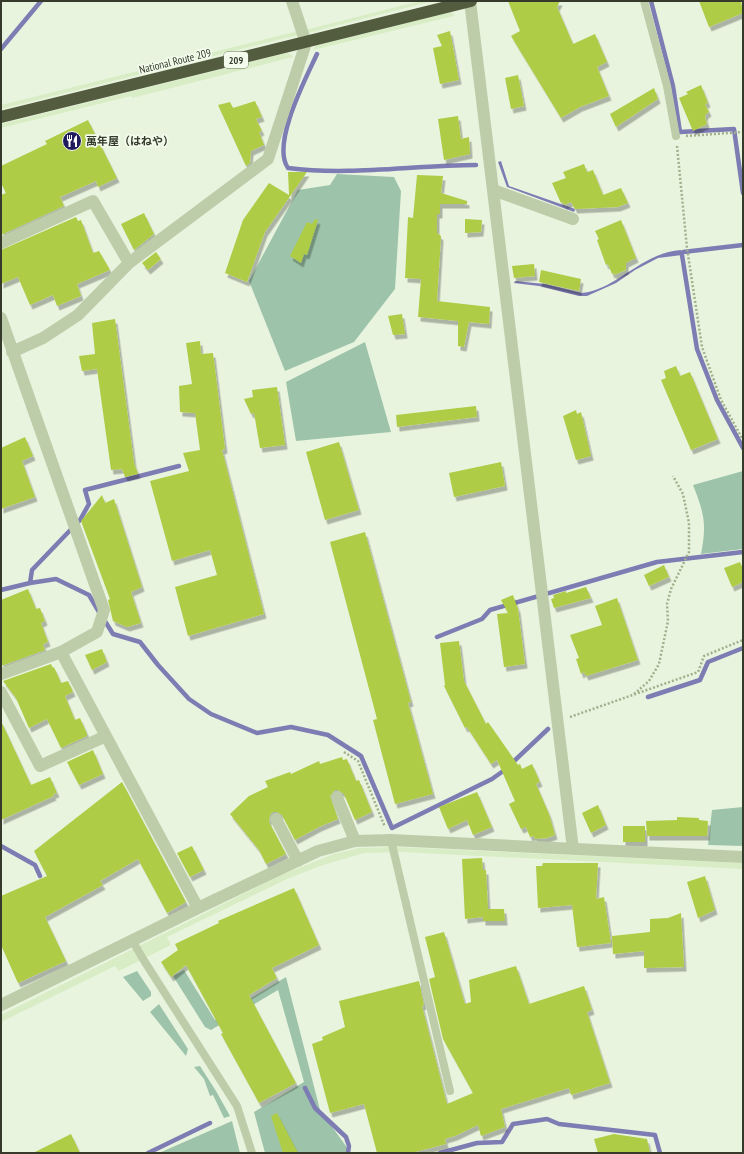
<svg xmlns="http://www.w3.org/2000/svg" width="744" height="1154" viewBox="0 0 744 1154" font-family="'PT Sans Narrow','Noto Sans JP',sans-serif">
<style>
.green{fill:#9dc4aa}
.plaza{fill:#d8edc5}
.water{fill:#7d7cb3}
.lines{fill:none;stroke-linecap:round;stroke-linejoin:round}
.stream{stroke:#7d7cb3;stroke-width:4.5}
.building{fill:#aecc45;filter:url(#shadow)}
.path{stroke:#a1af8b;stroke-width:2.5;stroke-dasharray:2 2;stroke-linecap:butt}
.lane{stroke:#becda9;stroke-width:8}
.street{stroke:#becda9;stroke-width:12}
.highway{stroke:#545c40;stroke-width:12}
.labels{text-anchor:middle;stroke-width:3.5;stroke-linejoin:round;paint-order:stroke}
.shield{fill:#f3fbec;stroke:#6e7464;stroke-width:1}
.shield-label{font-size:10px;font-weight:bold;fill:#353a2a}
.street-label{font-size:11px;fill:#353a2a;stroke:#f3fbec}
.poi-label{font-size:11px;font-weight:bold;fill:#353a2a;stroke:#f3fbec;text-anchor:start}
</style>
<defs>
<filter id="shadow"><feDropShadow dx="2.5" dy="4.5" stdDeviation="0" flood-color="#0004"/></filter>
</defs>
<rect width="100%" height="100%" fill="#e9f4df"/>
<path class="green" d="M337 174 394 177 401 191 395 289 354 342 285 371 249 281 298 190 330 185Z
M365 342 391 432 296 441 286 382Z
M743 471V549L701 554C707 524 704 513 693 485Z
M743 807V846L708 845 712 810Z
M184 970 215 1020 286 977 320 1110 351 1153H265L254 1112 304 1082 278 990 211 1030 205 1027 173 976Z
M137 971 151 992V996L143 1001 123 977Z
M159 1004 188 1049 186 1056 150 1012Z
M200 1066 216 1091 230 1116 224 1118 213 1095 210 1096 204 1079 194 1067Z
M232 1121 240 1153H159Z"/>
<path class="plaza" d="M420 1H433L308 33 305 30Z
M449 12 453 13 454 16 313 50 315 46Z
M298 31V35L1 109V105Z
M287 53 291 54 293 57 132 98 131 96 1 128V124Z
M395 847 743 863V869L401 852 364 853 320 866 287 879 167 937 171 945 119 971 115 966 1 1022V1015L281 875 334 854 359 848Z"/>
<path class="water" d="M501 161 509 186 575 209 574 212 507 187 498 162Z
M681 250 682 255 658 258 635 270 616 283 587 296H579L539 286 514 283 515 281 545 284 582 293C616 290 641 253 681 250Z"/>
<g class="lines">
<path class="stream" d="M651 1 673 86 680 132 734 129 743 193
M1 49 41 1
M317 54C306 78 271 144 288 168 350 176 414 165 476 165
M683 252 743 245
M682 255 697 349 717 400 743 448
M30 583 32 570 80 520 89 504 85 490 179 466
M1 590 30 583 56 579 89 595 99 612
M103 618 113 634 140 642 158 665 189 699 211 714 257 733 291 727 328 735 361 756 392 828 492 779 506 769
M437 637 482 619 490 610 657 562 743 552
M648 697 700 680 708 662 743 648
M511 764 548 729
M1 846 35 865 40 876
M305 1088 315 1108 346 1137 349 1146 348 1153
M148 1153 210 1123
M440 1153 477 1143 502 1142 513 1124 547 1119 559 1124 655 1135 660 1153"/>
</g>
<path class="building" d="M508 1H560L557 7 573 44 595 34 607 62 597 67 609 96 580 107 561 118 511 36 520 31Z
M699 1H741L743 13 709 27Z
M450 31 459 80 440 84 433 48 442 46 437 35Z
M518 75 524 106 511 109 505 78Z
M701 85 708 103 705 104 709 112 706 114 705 117 707 124 693 131 679 98 688 94 686 92Z
M654 88 658 99 616 127 610 114Z
M255 101 262 117 256 119 262 131 259 132 264 145 251 151 250 163 246 166 218 105 230 102 233 108Z
M458 116 461 139 469 137 470 154 444 160 438 119Z
M88 120 117 178 98 187 96 181 60 197 64 206 1 235V195L6 193 1 183V166L47 144 45 141Z
M584 164 587 172 593 170 603 195 621 188 628 203 618 207 575 209 571 202 564 205 563 202 561 203 552 183 566 178 563 172Z
M288 172H307L265 232 247 282 225 273 243 220 269 183 289 195Z
M417 175 443 176 441 193 467 201V204H440V214H437V233L441 236 437 301 490 307 489 324 469 322 464 347 458 346V321L418 317 421 279 405 278 408 217 413 218Z
M144 213 154 234 134 250 121 224Z
M76 217 78 221 81 220 93 253 99 251 110 270 77 284 81 296 57 306 53 295 30 305 18 277 1 284V250Z
M315 219 318 220 307 255 304 254 301 263 290 256 307 222 312 224Z
M465 219 482 220 481 232 465 233Z
M621 220 636 258 626 263V270L614 275V273L612 274 608 264 606 265 597 240 599 239 595 231Z
M156 252 161 259 148 270 142 263Z
M534 264 535 276 514 278 512 266Z
M541 270 581 279 579 291 539 282Z
M402 314 405 334 393 335 388 316Z
M115 319 134 463 138 474 125 477 122 469 111 470 97 369 82 371 79 356 95 354 92 323Z
M200 341 201 354 213 353 225 449 222 450 264 614 188 636 175 587 217 575 210 550 172 561 150 481 189 471 183 453 200 450 195 413 180 412 179 386 192 384 186 343Z
M676 366 680 376 690 372 718 439 691 450 661 380 666 378 664 371Z
M277 387 285 445 260 448 254 413 251 414 244 399 253 397 252 390Z
M476 406 477 417 397 427 396 415Z
M576 410 577 414 581 412 591 456 576 460 563 416Z
M25 437 33 456 22 461 35 497 1 509V448Z
M339 442 359 510 325 520 306 452Z
M501 462 505 486 454 497 449 473Z
M102 495 105 503 114 499 142 587 131 592 141 623 127 627 113 621 108 600 110 599 81 521Z
M365 532 411 702 408 703 433 794 395 804 373 720 377 719 330 542Z
M740 562 743 569V582L732 587 724 568Z
M664 565 669 577 649 586 644 575Z
M586 587 591 598 554 608 551 599 554 598 553 595 566 591V593Z
M28 589 36 609 40 608 45 621 41 623 48 642 43 644 45 650 1 666V600Z
M513 595 518 609 525 664 504 667 497 614 508 613 501 600Z
M617 598 638 660 586 676 584 672 581 674 576 659 579 658 570 635 602 625 595 606Z
M459 641 464 681 486 724 488 722 518 765 520 764 522 769 532 764 540 782 536 784 549 814 555 835 547 838 535 839 534 836 530 837 526 827 521 829 509 804 515 801 497 760 491 764 467 727 465 728 444 686 445 685 440 643Z
M102 649 107 662 92 670 85 655Z
M51 664 53 668 54 667 61 683 68 681 73 692 65 696 75 720 80 718 87 734V736L61 748 47 719 29 728 16 698 3 681Z
M1 721 31 785 50 777 57 793 53 794 54 796 1 820Z
M93 750 103 774 79 785 67 762Z
M342 757 343 760 347 759 356 781 359 780 372 812 355 820 344 794 338 790H335L330 796 338 819 319 827 295 840 282 815 277 812H273L270 815 269 822 286 854 266 864 259 850 230 814 249 796 268 787 265 781 290 772 291 774 319 761 320 764Z
M122 782 186 902 167 913 138 859 100 881 103 885 45 917 66 961 18 983 1 945V896L47 876 34 851Z
M477 792 492 827 473 835 467 820 448 829 439 807Z
M598 805 606 825 591 833 582 813Z
M677 817 699 818V820L708 821 707 836H647L646 821 677 820Z
M623 826H645V842H623Z
M192 846 204 870 190 877 177 853Z
M482 858 483 870H486L488 909H504L505 921H483V917L465 919 462 859Z
M543 863H598L596 899 604 897 611 943 577 947 572 905 538 908 536 866H542Z
M705 876 715 910 698 918 687 882Z
M294 888 319 945 272 968 277 978 249 995 296 1083 259 1103 221 1034 223 1033 186 965 171 977 161 962 178 950 175 944 219 923 218 921Z
M681 913 684 967 644 968V951L613 954 612 936 650 932V919L668 918Z
M444 932 465 1004 471 1002 469 980 516 966 529 1004 584 986 592 1010 587 1012 610 1083 571 1095 569 1088 501 1109 505 1127 481 1136 478 1125 455 1136 445 1139 446 1144 411 1153H377L364 1104 330 1113 312 1044 323 1040 322 1037 345 1027 339 1001 419 981 424 1005 422 1006 447 1104 473 1093 443 1039 429 979 435 977 425 937Z
M277 1113 298 1153H283L271 1116Z
M71 1134 80 1153H33Z
M614 1134 647 1139 650 1153H598L594 1139Z"/>
<g class="lines">
<path class="path" d="M686 136 743 132
M677 146 687 248 702 347 721 400 743 440
M634 694 649 681 659 664 668 621 667 604 671 589 689 552V523L683 494 673 476
M570 717 698 672 704 656 743 640
M344 752 358 761 385 827"/>
<path class="lane" d="M644 1 667 86 676 136
M391 840 450 1091
M132 940 143 959 237 1106 252 1153"/>
<path class="street" d="M470 1 573 849
M493 190 573 219
M1 243 93 201 129 263
M1 318 104 610 97 632 61 652 1 674
M12 352 43 338 78 315 129 263 268 159 306 43 292 1
M61 652 198 908
M1 692 40 766 106 736
M337 797 355 841
M276 819 298 861
M1 1005 198 908 318 851 355 841 391 840 743 857"/>
<path class="highway" d="M1 117 471 1"/>
</g>
<defs>
<g id="restaurant-disc" transform="scale(1)"><circle r="9.5" fill="#1f1c5e" stroke="#f3fbec"/><path d="M-5-6h1v4h1v-4h1v4h1v-4h1v5L-1.5 .5V6h-2V.5L-5-1ZM5-6V6H3V1.5H1.5Q1.5-4 5-6Z" fill="#fff"/></g>
</defs>
<g fill-rule="evenodd">
<use href="#restaurant-disc" x="72" y="141"/>
</g>
<g class="labels">
<rect class="shield" x="224" y="52" width="24" height="16" rx="3"/>
<g class="shield-label">
<text x="236" y="64">209</text>
</g>
<g class="street-label">
<text transform="translate(175 61) rotate(-14)" y="4">National Route 209</text>
</g>
<g class="poi-label">
<text x="86" y="145">萬年屋（はねや）</text>
</g>
</g>
<rect width="744" height="1154" fill="none" stroke="#353a2a" stroke-width="4"/>
</svg>
